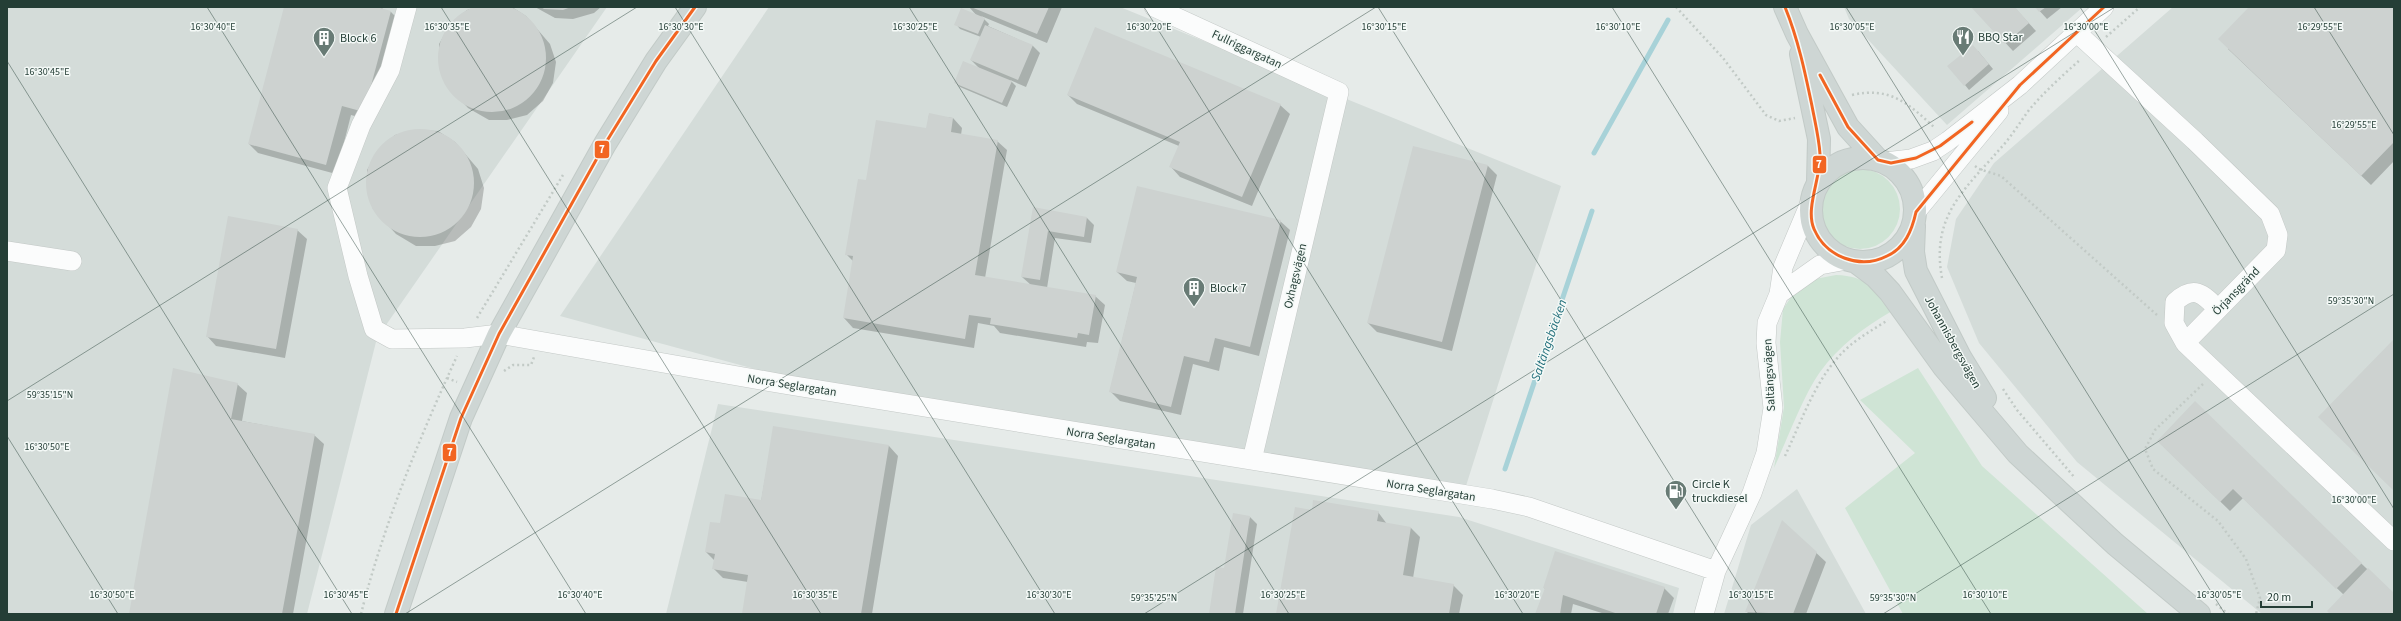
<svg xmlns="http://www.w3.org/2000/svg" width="2401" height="621" viewBox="0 0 2401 621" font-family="'Source Sans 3',sans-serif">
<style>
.built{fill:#d4dcd9}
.green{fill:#cfe4d5}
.shadow{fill:#0003}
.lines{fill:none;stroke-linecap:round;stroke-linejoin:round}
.stream{stroke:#a8d2d8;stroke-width:5}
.building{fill:#cdd2d0}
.minor-casing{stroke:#c3c8c6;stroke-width:20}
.major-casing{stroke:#c2cac7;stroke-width:24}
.path{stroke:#c2cac6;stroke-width:2.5;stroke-dasharray:2 3;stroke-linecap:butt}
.minor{stroke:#fbfcfc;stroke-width:19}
.major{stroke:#ced6d4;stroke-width:22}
.bus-1-casing{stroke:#f4f9f7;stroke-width:6}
.bus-1{stroke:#f26522;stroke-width:3}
.ticks{fill:none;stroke:#243e36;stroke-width:1;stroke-opacity:0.45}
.labels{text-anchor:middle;stroke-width:3;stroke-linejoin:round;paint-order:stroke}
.poi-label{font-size:12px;fill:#243e36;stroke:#f4f9f7;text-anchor:start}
.street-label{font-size:12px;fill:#243e36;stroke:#f4f9f7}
.water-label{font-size:13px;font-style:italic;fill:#1f6d79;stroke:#f4f9f7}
.ticks-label{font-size:10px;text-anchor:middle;fill:#243e36;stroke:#f4f9f7;stroke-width:3;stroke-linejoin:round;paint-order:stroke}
.line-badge{stroke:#f4f9f7;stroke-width:1.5}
.badge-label{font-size:11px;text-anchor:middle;font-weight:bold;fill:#fff}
</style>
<rect width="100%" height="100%" fill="#e6ebe9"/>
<path class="built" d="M7 7H607L377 338 307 614H7Z
M769 7H1120L1561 186 1465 489 781 376 560 316Z
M1844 7H2083L1947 125 1849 19Z
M2173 7H2394V614H2262L2077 462 1979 343 1947 267 1956 219 1994 163Z
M718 404 1459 517 1679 588 1673 614H666Z
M1797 489 1866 614H1724L1751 525Z"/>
<path class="green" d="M1820 209a40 40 0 1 1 80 0a40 40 0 1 1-80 0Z
M1836 275C1867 276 1873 288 1892 311 1864 327 1839 346 1820 372 1803 396 1787 440 1774 468L1784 407 1780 342 1783 309 1791 297 1815 279Z
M1918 368 1982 466 2148 614H1903L1845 508 1915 453 1860 400Z"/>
<path class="shadow" d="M285 7H383L382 10 391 12 400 21 373 121 351 115 336 174 258 153 249 144Z
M476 7H512L526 16 550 44 556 62 553 83 543 101 527 115 507 120H489L468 108 446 84 439 62V44L451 23 467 10Z
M535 7H601L594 13 573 19 555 18Z
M969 7H1062L1047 43 981 16 989 24 988 26 1033 46 1040 53 1026 87 1010 80 1016 86 1007 107 960 87 955 82 979 68 971 60 981 37 960 29 956 24 978 17Z
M1972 7H2014L2036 31 2013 51Z
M2036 7H2062L2047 19Z
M2250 7H2394V161L2371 185 2228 49Z
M1978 51 1993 69 1969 90 1965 85Z
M1068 95 1280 105 1290 114 1252 206 1180 177 1171 167 1179 146 1077 104Z
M929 115 953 118 962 128 961 135 997 141 1007 150 985 278 1031 285 1022 277 1034 208 1087 218 1094 225 1091 243 1055 238 1047 288 1095 296 1105 305 1098 343 1087 342 1086 347 1000 333 994 326 978 323 974 348 853 328 844 318 853 261 847 255 866 182 927 129Z
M415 130 438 131 455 142 478 169 484 188 481 209 471 227 455 241 435 246H416L396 234 373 209 367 188V170L379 149 395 135Z
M1414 147 1488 166 1497 175 1452 351 1377 332 1368 323Z
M1280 221 1290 230 1259 356 1224 347 1219 371 1193 364 1181 415 1120 401 1110 391 1136 283 1127 281 1117 272Z
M297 230 307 239 285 358 216 346 207 336Z
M237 384 247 393 242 421 314 435 324 444 293 614H130Z
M2195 403 2394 595V614H2331L2344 595 2243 498 2230 511 2158 441Z
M774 427 889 446 898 456 872 614H743L748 582 723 578 713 568 715 561 706 552 720 524 761 502Z
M1313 511 1378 512 1387 524 1411 528 1420 537 1413 578 1453 585 1463 595 1459 614H1277Z
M1250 517 1257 524 1243 614H1210L1225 569Z
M1783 522 1826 562 1806 614H1749L1747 612Z
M1544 588H1664L1674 598 1668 614H1605L1573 604 1571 614H1536L1546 589Z"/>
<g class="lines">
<path class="stream" d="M1594 153 1668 20
M1505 469 1592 211"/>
</g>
<path class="building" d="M438 58a54 54 0 1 1 108 0a54 54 0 1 1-108 0Z
M284 7H377L391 11 364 112 342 106 326 165 248 144Z
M541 7H571L563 10 544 9Z
M971 7H1049L1037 34Z
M1971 7H2015L2029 23 2005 44Z
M2035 7H2046L2039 12Z
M2249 7H2394V142L2361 176 2218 39Z
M961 8 985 18 978 34 954 25Z
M985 25 1033 45 1018 80 970 60Z
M1095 27 1281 104 1242 197 1169 167 1180 142 1067 95Z
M1973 45 1989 64 1964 86 1947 66Z
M963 61 1012 81 1002 103 954 83Z
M929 113 953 118 951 132 998 140 975 275 1096 295 1089 335 1078 333 1077 338 990 324 991 318 969 315 965 339 843 318 853 256 845 255 858 179 866 180 876 120 926 128Z
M366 183a54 54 0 1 1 108 0a54 54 0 1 1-108 0Z
M1413 146 1488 165 1442 342 1367 323Z
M1137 186 1281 220 1250 347 1215 338 1209 362 1184 356 1171 407 1109 392 1137 277 1116 272Z
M1033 207 1087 217 1084 237 1048 231 1040 280 1021 277Z
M228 216 298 229 276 349 206 337Z
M2394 339V491L2318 417Z
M173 368 238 383 231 419 315 434 282 614H129Z
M2195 401 2362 563 2336 589 2233 489 2220 502 2157 441Z
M773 426 889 445 861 614H742L748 575 712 569 715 554 705 552 710 522 720 523 725 494 761 500Z
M1313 500 1379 511 1377 521 1411 527 1403 575 1454 584 1449 614H1276L1295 507 1312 510Z
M1233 513 1250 516 1235 614H1209L1216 567 1224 568Z
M1782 520 1817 552 1793 614 1745 612Z
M1555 551 1665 587 1656 614H1618L1563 595 1560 614H1535L1545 588H1543Z
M2368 568 2394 593V614H2330L2327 611Z"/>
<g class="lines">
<g class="minor-casing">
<path id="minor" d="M407 7 390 70 361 125 337 188 358 276 374 329 392 339 465 338 499 334 789 385 1492 499 1529 507 1716 571
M1154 7 1339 92 1252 460
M2076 32 2195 141 2270 214 2278 235 2276 250 2185 343 2394 541
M1885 162 1911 159 1933 151 1948 141 2020 85 2104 7
M1916 212 1999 111
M7 251 72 261
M1779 294 1820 265 1847 260
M2185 343 2174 323 2175 302C2194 285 2202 293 2218 309
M1704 614 1716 571 1752 493 1766 453 1773 408 1766 343 1767 323 1779 294 1783 267 1813 196"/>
</g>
<g class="major-casing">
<path id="major" d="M1785 7 1797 34 1848 127 1878 160
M1801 54 1819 139 1818 183
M1811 210a52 52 0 1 1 104 0a52 52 0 1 1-104 0Z
M1914 226 1913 252 1916 271 1960 357 1985 398
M1856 262 1876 277 1890 292 1944 367 2018 454 2115 544 2199 614
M396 614 461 418 499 334 605 144 656 61 695 7"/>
</g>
<path class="path" d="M1676 7 1723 58 1766 115 1779 121 1795 118
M2106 37 2140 7
M1852 95C1890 86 1909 104 1935 128
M1975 166 1979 169 2001 176 2157 315
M1942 278C1930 213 1968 187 2006 142 2014 132 2021 121 2029 110 2044 92 2063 75 2081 59
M477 318 563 175
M504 371 513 365H531L534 357
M447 378 457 382
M2203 384 2155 430 2145 449 2153 469 2218 521 2246 559 2260 598 2256 614
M2003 389 2017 410 2075 478
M1785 456C1801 422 1815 381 1841 354 1854 340 1871 331 1888 320
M2216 604 2228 614
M361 614C383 526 419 439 457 356"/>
<use href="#minor" class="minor"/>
<use href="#major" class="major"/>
<g class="bus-1-casing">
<path id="bus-1" d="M1785 7C1798 39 1805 72 1812 106 1815 122 1819 138 1820 154 1821 178 1805 208 1814 229 1826 257 1860 270 1887 256 1905 248 1912 230 1916 212L2020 85 2104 7
M1820 75 1848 127 1878 160 1891 163 1916 158 1940 146 1972 122
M396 614 461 418 499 334 605 144 656 61 695 7"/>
</g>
<use href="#bus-1" class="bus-1"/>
</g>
<path class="ticks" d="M207 7 586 614M441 7 821 614M675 7 1055 614M909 7 1289 614M1144 7 1523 614M1378 7 1757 614M1612 7 1991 614M1846 7 2225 614M2080 7 2394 509M2314 7 2394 135M7 61 352 614M7 401 637 7M7 436 118 614M405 614 1376 7M1144 614 2115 7M1883 614 2394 294"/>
<defs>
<g id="restaurant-pin" transform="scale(1.15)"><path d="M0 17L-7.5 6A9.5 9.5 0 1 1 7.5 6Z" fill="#687b75" stroke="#f4f9f7"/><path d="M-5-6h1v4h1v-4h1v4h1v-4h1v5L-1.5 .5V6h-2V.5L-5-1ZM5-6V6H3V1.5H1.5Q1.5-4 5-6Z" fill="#fff"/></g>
<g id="building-pin" transform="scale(1.15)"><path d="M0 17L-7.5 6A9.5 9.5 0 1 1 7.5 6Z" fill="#687b75" stroke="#f4f9f7"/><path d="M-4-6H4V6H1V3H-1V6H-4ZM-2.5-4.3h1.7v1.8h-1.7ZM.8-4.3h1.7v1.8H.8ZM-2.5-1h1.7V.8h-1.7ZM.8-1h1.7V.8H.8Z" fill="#fff"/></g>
<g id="fuel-pin" transform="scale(1.15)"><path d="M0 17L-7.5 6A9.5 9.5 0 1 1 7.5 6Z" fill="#687b75" stroke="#f4f9f7"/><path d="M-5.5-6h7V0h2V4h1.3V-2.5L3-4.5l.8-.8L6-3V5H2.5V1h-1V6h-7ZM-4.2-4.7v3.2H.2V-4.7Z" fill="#fff"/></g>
</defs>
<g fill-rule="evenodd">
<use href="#restaurant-pin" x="1963" y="37"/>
<use href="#building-pin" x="324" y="38"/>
<use href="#building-pin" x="1194" y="288"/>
<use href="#fuel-pin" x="1676" y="491"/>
</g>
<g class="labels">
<g class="poi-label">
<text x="1978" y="41">BBQ Star</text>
<text x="340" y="42">Block 6</text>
<text x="1210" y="292">Block 7</text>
<text x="1692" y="488">Circle K<tspan x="1692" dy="14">truckdiesel</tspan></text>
</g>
<g class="street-label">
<text transform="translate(1247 49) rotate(25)" y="4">Fullriggargatan</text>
<text transform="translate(1295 276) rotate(-77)" y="4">Oxhagsvägen</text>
<text transform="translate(2236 291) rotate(-46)" y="4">Örjansgränd</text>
<text transform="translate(1953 342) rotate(61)" y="4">Johannisbergsvägen</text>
<text transform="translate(1769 375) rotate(-93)" y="4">Saltängsvägen</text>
<text transform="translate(792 385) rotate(9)" y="4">Norra Seglargatan</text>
<text transform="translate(1111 438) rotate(9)" y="4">Norra Seglargatan</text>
<text transform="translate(1431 490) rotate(9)" y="4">Norra Seglargatan</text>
</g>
<g class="water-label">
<text transform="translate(1548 340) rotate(-71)" y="5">Saltängsbäcken</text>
</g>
</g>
<g class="ticks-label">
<text x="213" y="30">16°30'40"E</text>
<text x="447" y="30">16°30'35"E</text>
<text x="681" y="30">16°30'30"E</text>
<text x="915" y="30">16°30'25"E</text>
<text x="1149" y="30">16°30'20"E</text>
<text x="1384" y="30">16°30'15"E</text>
<text x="1618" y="30">16°30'10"E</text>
<text x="1852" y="30">16°30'05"E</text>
<text x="2086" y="30">16°30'00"E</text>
<text x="2320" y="30">16°29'55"E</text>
<text x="47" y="75">16°30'45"E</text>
<text x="2354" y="128">16°29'55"E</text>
<text x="2351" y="304">59°35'30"N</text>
<text x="50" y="398">59°35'15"N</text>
<text x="47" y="450">16°30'50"E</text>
<text x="2354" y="503">16°30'00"E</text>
<text x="112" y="598">16°30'50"E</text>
<text x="346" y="598">16°30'45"E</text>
<text x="580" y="598">16°30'40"E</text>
<text x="815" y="598">16°30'35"E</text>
<text x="1049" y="598">16°30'30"E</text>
<text x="1283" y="598">16°30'25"E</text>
<text x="1517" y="598">16°30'20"E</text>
<text x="1751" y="598">16°30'15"E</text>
<text x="1985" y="598">16°30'10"E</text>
<text x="2219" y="598">16°30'05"E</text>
<text x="1154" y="601">59°35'25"N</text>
<text x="1893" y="601">59°35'30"N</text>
</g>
<g class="line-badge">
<rect x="594" y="140" width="16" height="19" rx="4" fill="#f26522"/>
<rect x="1812" y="155" width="15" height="19" rx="4" fill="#f26522"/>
<rect x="442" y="443" width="15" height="19" rx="4" fill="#f26522"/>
</g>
<g class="badge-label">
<text x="602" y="153">7</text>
<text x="1819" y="168">7</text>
<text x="450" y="456">7</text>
</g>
<rect width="2401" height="621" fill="none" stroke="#243e36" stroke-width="16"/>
<path d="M2261 601v6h51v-6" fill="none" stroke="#243e36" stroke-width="2"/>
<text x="2267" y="601" font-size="12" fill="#243e36" stroke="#f4f9f7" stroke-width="3" paint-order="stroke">20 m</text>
</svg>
